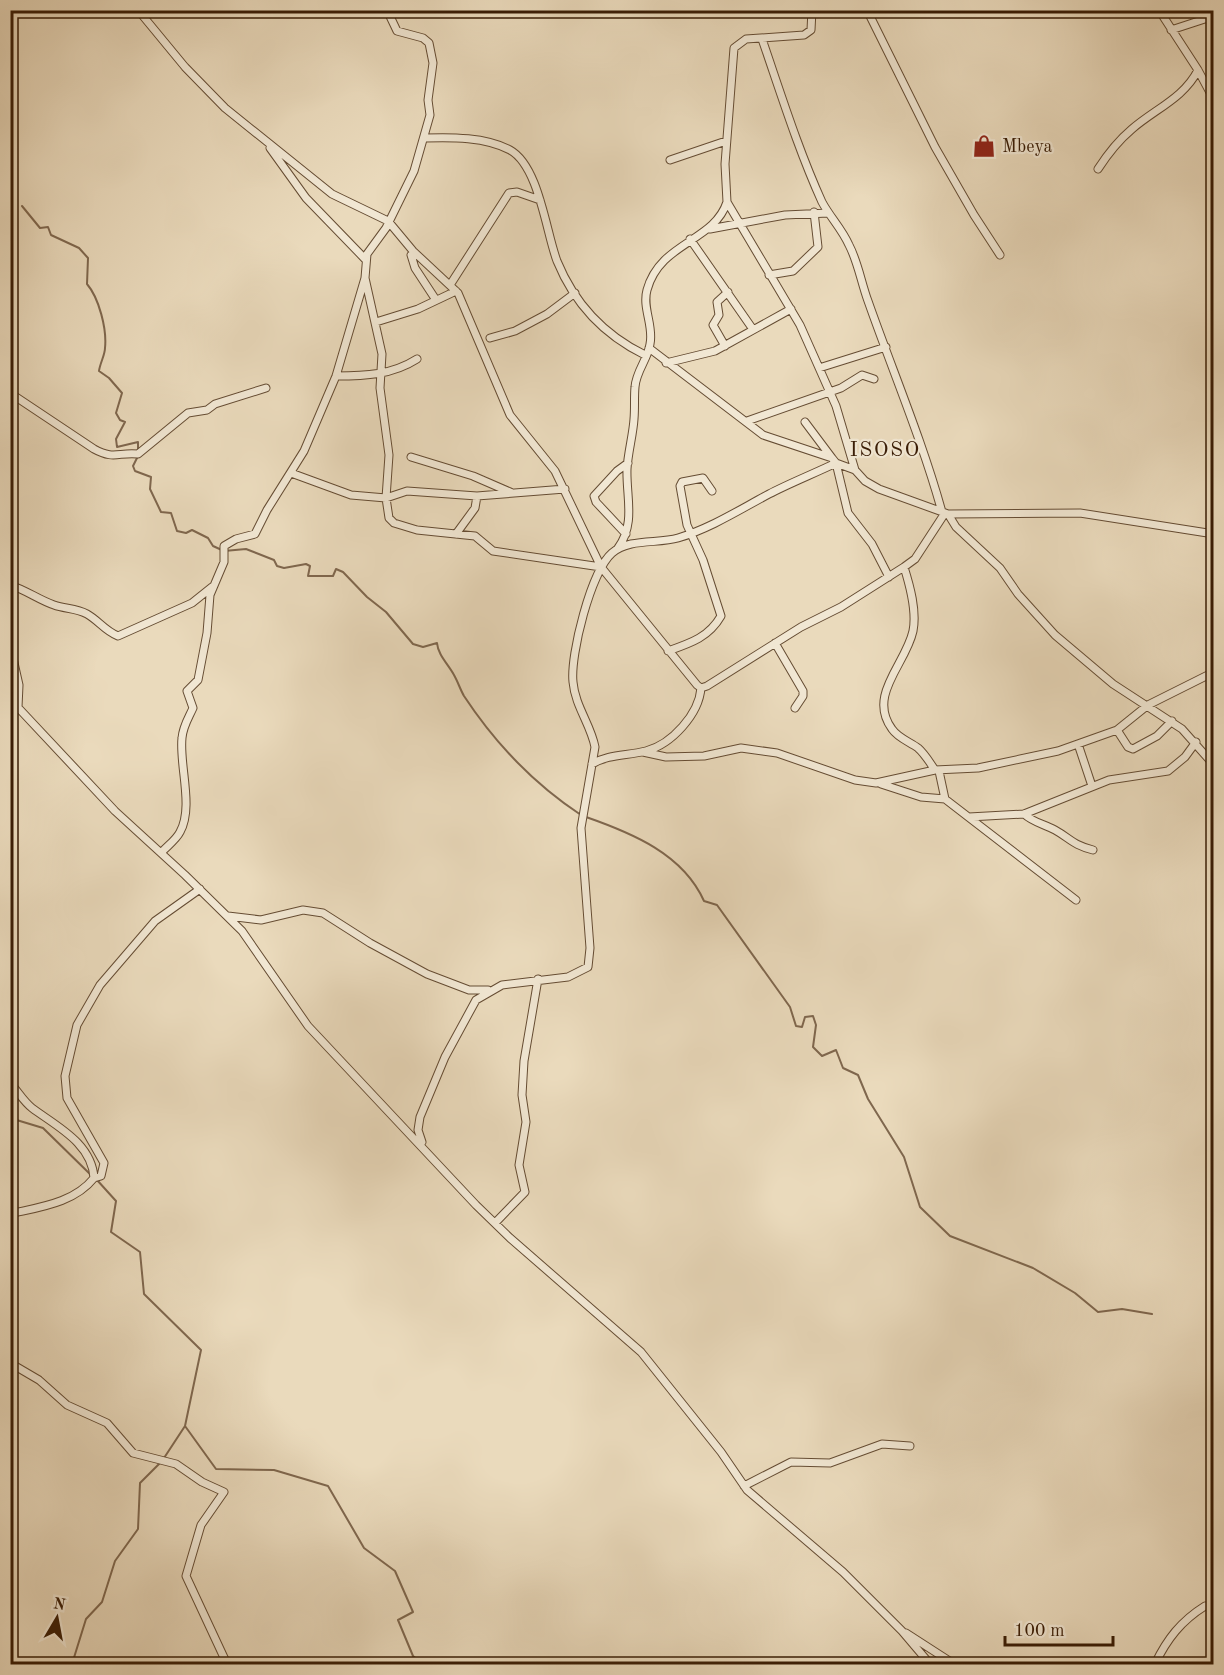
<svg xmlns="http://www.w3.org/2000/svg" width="1224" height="1675" viewBox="0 0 1224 1675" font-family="'Old Standard TT',serif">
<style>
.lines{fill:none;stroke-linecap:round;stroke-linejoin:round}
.stream{stroke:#7f674e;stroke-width:2}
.street-casing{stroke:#654c33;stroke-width:9}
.street{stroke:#f1e7d3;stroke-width:7}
.labels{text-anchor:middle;stroke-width:4.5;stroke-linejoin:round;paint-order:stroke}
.poi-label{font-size:18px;fill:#391c05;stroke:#f1e7d3;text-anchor:start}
.quarter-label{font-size:21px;letter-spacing:1.5px;fill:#391c05;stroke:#f1e7d3}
</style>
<rect width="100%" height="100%" fill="#eadabc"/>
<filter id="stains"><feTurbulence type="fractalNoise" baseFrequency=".00333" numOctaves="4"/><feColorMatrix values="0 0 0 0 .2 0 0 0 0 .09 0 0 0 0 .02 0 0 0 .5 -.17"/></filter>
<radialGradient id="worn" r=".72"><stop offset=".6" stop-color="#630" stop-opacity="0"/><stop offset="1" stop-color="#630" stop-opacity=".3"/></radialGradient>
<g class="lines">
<path class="stream" d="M22 206 40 228 48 227 51 235 79 248 88 258 87 284C99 298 107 329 105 348 105 355 100 363 99 371L109 378 122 393 116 413 120 420 125 422 116 439 117 447 138 442V450
M138 456 133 466 135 471 151 477 150 489 161 512 171 513 177 531 186 533 192 530 208 538 213 546 224 551 246 549 274 560 277 566 284 568 306 564 310 566 308 576H333L336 569 343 572 367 597 386 612 413 644 423 647 437 643C438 655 448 664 454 675 458 682 460 689 464 696 495 743 534 784 581 815
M586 817C632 833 683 854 704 901L717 905 790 1007 796 1026 802 1027 805 1017 813 1016 816 1025 813 1047 822 1056 836 1050 843 1068 858 1075 868 1099 904 1157 920 1207 950 1236 1033 1268 1075 1293 1098 1312 1122 1309 1152 1314
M10 1118 43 1128 93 1177
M97 1180 116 1201 111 1232 140 1252 144 1294 201 1350 185 1426 216 1469 274 1470 328 1486 364 1548 395 1571 413 1612 398 1620 413 1656 423 1664
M164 1458 185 1426
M72 1664 86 1619 102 1602 115 1561 138 1529 140 1483 161 1462"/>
<g class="street-casing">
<path id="street" d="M138 10 185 67 225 108 332 194 388 221 413 251 458 293 510 415 555 471 601 567 697 685 701 688 707 686 801 627 841 607 904 567 915 559 945 513
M812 10 811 30 804 35 746 39 734 48 725 164 727 202 800 325 836 406 855 470
M867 10 935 147 974 215 1000 255
M1159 10 1198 70 1214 100
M1171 30 1214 16
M762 39C781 94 798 149 822 202 830 217 842 229 849 245 858 262 861 282 868 301 893 372 922 440 942 512
M425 138C451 137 486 137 510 150 539 166 546 232 557 261 575 305 604 335 645 355
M270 148 306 198 365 259
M670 160 726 141
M1098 169C1107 155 1119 140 1132 129 1155 109 1184 98 1198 70
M710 229 785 215 828 213
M690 239 752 328
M411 255 415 268 436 300
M769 275 793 271 818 247 814 212
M365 278 382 354 380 388 389 455 386 498 389 518 394 523 417 530 475 536 493 551 601 567
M450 285 509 193 517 192 540 200
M376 322 418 309 456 291
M490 338 515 331 547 314 575 293
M725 346 713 325 719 315 717 302 728 292
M649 348 763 435 832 458 836 463 855 470 865 481 879 489 948 514 956 527 1000 568 1018 594 1055 635 1113 684 1182 729 1214 765
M666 363 715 351 791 309
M819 368 886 347
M336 376C365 376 392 375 417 359
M10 393 94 449C114 460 118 452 138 454L188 413 207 410 215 404 266 388
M747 421 841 388 862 375 874 379
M805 422 832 458
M411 457 473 476 510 492
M291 473 351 495 386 498 407 491 477 496 565 489
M948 514 1080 513 1214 534
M456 534 475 508 477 496
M626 534 596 502 594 496 617 471 628 463
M618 548C636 523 626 497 627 469 628 452 633 435 634 419 635 408 634 397 635 387 636 371 648 359 650 344 654 326 642 308 647 290 660 242 714 242 727 202
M904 567C910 586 917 611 913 631 906 664 867 695 892 729 898 738 910 742 918 748 925 754 930 763 935 770
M10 585C26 590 39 600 54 605 65 609 76 608 87 614 98 620 105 631 118 636L192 603 212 587
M775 643 803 691V696L795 708
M10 645 19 685 18 707
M668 651C691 643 709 637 721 616L703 560 687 525 680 486 682 482 703 478 712 491
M10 699 115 811 185 875 242 931 308 1026 476 1205 510 1238 641 1352 721 1452 747 1490 843 1572 902 1631 930 1664
M1117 730 1128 747 1133 749 1157 736 1172 721
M1078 744 1092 786
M643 752 666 757 704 756 741 748 777 753 855 780 876 783 935 770 978 768 1058 751 1117 730 1148 705 1214 672
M592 764C609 754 627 756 646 751 672 744 699 714 701 688
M939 771 945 799 1076 900
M881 784 921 797 945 799
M1024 814C1034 823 1044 824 1055 830 1071 839 1073 845 1093 850
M969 817 1024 814 1109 780 1168 771 1185 757 1196 742
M161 853C167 846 176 840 180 832 194 807 179 765 182 738 183 726 188 719 193 708L187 691 198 680 207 633 210 595 224 562V546L236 539 255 534 267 510 304 451 336 376 365 278 367 254 386 228 414 171 430 115 428 100 433 63 429 43 423 38 397 31 387 10
M228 916 261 920 303 910 323 913 370 943 427 974 469 990H488
M10 1083C18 1091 23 1101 32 1108 56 1126 92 1143 94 1178 74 1203 40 1207 10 1214
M422 1142 418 1130 420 1117 445 1057 476 1000 502 985 568 977 588 967 590 948 581 828 595 747C591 725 575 706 573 682 570 655 591 571 612 553 629 538 658 544 678 538 711 528 739 510 769 494 790 483 813 474 836 463L848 513 872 544 889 577
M94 1178 101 1176 104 1163 67 1098 65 1076 77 1025 100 985 155 921 200 889
M495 1223 525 1192 519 1165 526 1122 522 1095 524 1061 538 979
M10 1363 39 1380 67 1405 107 1423 133 1453 176 1464 202 1482 224 1492 201 1525 186 1576 227 1664
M744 1486 791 1462 830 1463 882 1444 910 1446
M906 1633 954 1664
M1155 1664C1167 1639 1181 1621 1205 1606"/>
</g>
<use href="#street" class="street"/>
</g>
<defs>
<g id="shop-bare" transform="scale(1.8)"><path d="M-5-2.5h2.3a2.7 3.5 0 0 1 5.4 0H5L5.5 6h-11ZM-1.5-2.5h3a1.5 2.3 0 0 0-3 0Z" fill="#8f2418" stroke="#f1e7d3" stroke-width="2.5" paint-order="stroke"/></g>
</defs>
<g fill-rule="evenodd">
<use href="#shop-bare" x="984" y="146"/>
</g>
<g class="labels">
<g class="poi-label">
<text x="1002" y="152">Mbeya</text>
</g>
<g class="quarter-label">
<text x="885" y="456">ISOSO</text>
</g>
</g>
<rect width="1224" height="1675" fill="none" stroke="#eadabc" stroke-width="36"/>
<rect x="12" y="12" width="1200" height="1651" fill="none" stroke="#391c05" stroke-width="3"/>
<rect x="18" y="18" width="1188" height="1639" fill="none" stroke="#391c05" stroke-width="1.5"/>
<g transform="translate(57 1618) rotate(10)" stroke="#f1e7d3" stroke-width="4.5" paint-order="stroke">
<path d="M0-4.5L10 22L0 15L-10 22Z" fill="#391c05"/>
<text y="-9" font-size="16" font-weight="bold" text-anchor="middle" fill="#391c05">N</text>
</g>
<path d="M1005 1636v9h108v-9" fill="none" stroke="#391c05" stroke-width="3"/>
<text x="1014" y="1636" font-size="18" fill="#391c05" stroke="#f1e7d3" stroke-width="4.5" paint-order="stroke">100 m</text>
<rect width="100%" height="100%" filter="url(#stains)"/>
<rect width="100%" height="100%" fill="url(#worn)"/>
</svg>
